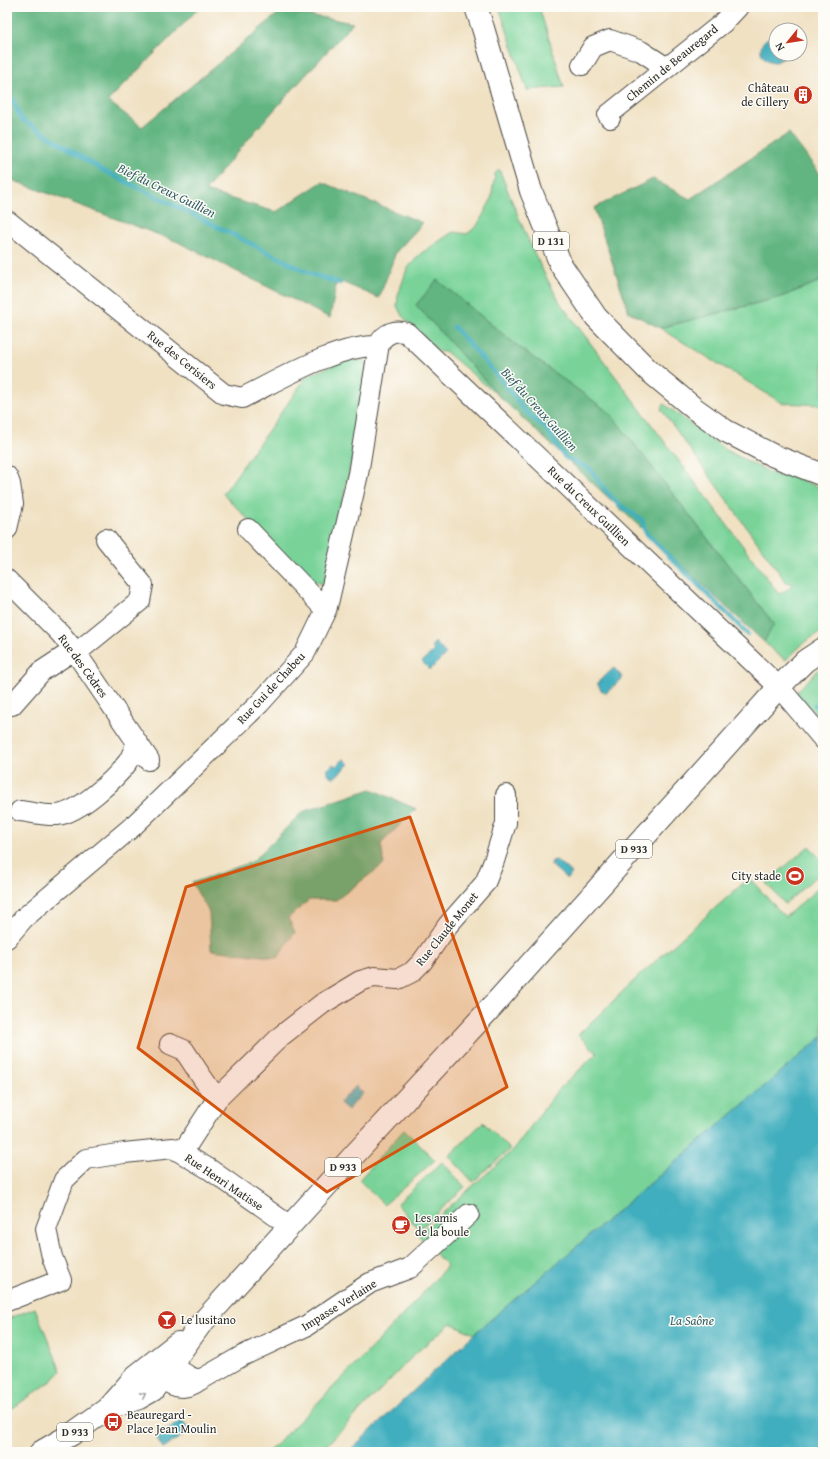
<svg xmlns="http://www.w3.org/2000/svg" width="830" height="1459" viewBox="0 0 830 1459" font-family="'Gentium Book Plus',serif">
<style>
.green{fill:#79d399;stroke:#527f62}
.forest{fill:#62b581;stroke:#467056}
.water{fill:#41aebe;stroke:#366c74}
.lines{fill:none;stroke-linecap:round;stroke-linejoin:round}
.stream{stroke:#41aebe;stroke-width:4.5}
.minor-casing{stroke:#494642;stroke-width:22}
.major-casing{stroke:#494642;stroke-width:24}
.minor{stroke:#fff;stroke-width:20}
.major{stroke:#fff;stroke-width:22}
.oneway{stroke:#a0a0a0}
.marked{fill:#d5540f;fill-opacity:0.2;stroke:#d5540f;stroke-width:3;stroke-linejoin:round}
.labels{text-anchor:middle;stroke-width:3;stroke-linejoin:round;paint-order:stroke}
.shield{fill:#fdfcf7;stroke:#6a6a68;stroke-width:1}
.shield-label{font-size:11px;font-weight:bold;fill:#2b2b2b}
.street-label{font-size:12px;fill:#2b2b2b;stroke:#fdfcf7}
.poi-label{font-size:12px;fill:#2b2b2b;stroke:#fdfcf7;text-anchor:start}
.water-label{font-size:13px;font-style:italic;fill:#345f66;stroke:#fdfcf7}
</style>
<rect width="100%" height="100%" fill="#fdfcf7"/>
<filter id="ink" filterUnits="userSpaceOnUse"><feTurbulence type="fractalNoise" baseFrequency=".025" numOctaves="2"/><feDisplacementMap in="SourceGraphic" scale="8" xChannelSelector="R" yChannelSelector="G"/><feConvolveMatrix kernelMatrix="1 2 1 2 8 2 1 2 1" color-interpolation-filters="sRGB"/></filter>
<filter id="wash" filterUnits="userSpaceOnUse"><feTurbulence type="fractalNoise" baseFrequency=".012" numOctaves="4" result="noise"/><feDisplacementMap in="SourceGraphic" scale="16" xChannelSelector="R" yChannelSelector="G"/><feGaussianBlur stdDeviation="0.9" result="paint"/><feColorMatrix in="noise" values="0 0 0 0 0 0 0 0 0 0 0 0 0 0 0 0 0 1.4 0 .05"/><feComposite in="paint" operator="in"/></filter>
<g filter="url(#wash)">
<rect width="100%" height="100%" fill="#f0e1c3"/>
<path class="green" d="M499 7H539L564 87 527 90Z
M499 169C518 216 535 260 561 304L779 594 790 588 792 584 786 582 661 409 664 404 726 450 775 475H789L823 489V631L806 641 786 660 777 654 764 642 774 624 610 413 520 348 437 280 416 305 500 397 446 352H439L402 316 397 306 398 295 407 269 420 254 453 232 467 234 477 226 491 200 495 174Z
M823 280V405L782 403 660 328 781 297Z
M349 359 364 361 369 366 364 407 324 584 308 580 223 494 300 386 306 376Z
M823 665V722L796 692Z
M809 846 823 862V870L785 904 766 883Z
M749 878 785 917 823 884V1036L474 1334 451 1323 417 1352 320 1452H268C329 1392 390 1331 447 1266L418 1235 514 1149 557 1091 597 1053 578 1035 641 974Z
M483 1122 510 1149 473 1182 449 1156Z
M404 1130 435 1160 384 1205 359 1180Z
M442 1162 465 1187 419 1230 397 1204Z
M35 1308 61 1371 53 1380 7 1412V1319Z"/>
<path class="forest" d="M7 7H200L108 101 142 127 280 12 320 17 353 23 256 130 205 191 276 212 322 182 423 223 396 252 379 298 337 280 330 318 178 242 12 180 7 181Z
M789 133 823 178V280L781 297 660 328 629 312 594 208 653 179 690 199Z
M437 280 520 348 610 413 774 624 764 642 502 399 416 305Z
M371 789 416 809 381 844 384 864 336 900H309L288 918 295 932 278 958 211 950 209 912 192 883 252 862 302 812Z"/>
<path class="water" d="M773 36 776 37V54H786L784 58 776 62C758 62 755 41 773 36Z
M435 642 446 654 430 670 422 662 434 650 431 647Z
M614 668 623 678 606 693 601 690 597 683Z
M344 759 349 764 333 779 326 771 333 764 336 766Z
M556 860 572 873 567 879 551 865 552 861Z
M823 1036V1452H348L474 1334Z
M356 1086 363 1093 348 1110 341 1104 340 1102Z
M182 1420 190 1431 163 1448 156 1437Z"/>
<g class="lines">
<path class="stream" d="M7 87 21 119 104 171 186 211 311 274 340 283
M454 327 502 381 525 411 546 429 561 452 566 458 590 469 606 491 617 503 642 520 645 531 647 534C680 568 715 600 747 634
M815 705 823 714"/>
</g>
</g>
<g filter="url(#ink)">
<g class="lines">
<g class="minor-casing">
<path id="minor" d="M582 65 593 47 610 40 641 51 667 68
M610 118 608 115 724 22 738 7
M9 222 224 394 242 398C279 380 338 344 379 346
M7 476 10 484 13 504 7 529
M248 529 321 605 327 607
M7 580 60 633 74 650 149 760
M76 653 140 601 143 585 106 539
M12 705 42 671 74 650
M20 811C31 812 45 816 57 815 79 813 115 779 128 762 132 756 134 749 137 742
M7 938 24 918 132 827 260 703 305 653 326 610 329 599 358 474 379 344C385 333 395 329 407 333L779 687 823 739
M170 1044 184 1050 201 1076 217 1099
M182 1153 217 1099 281 1036 322 1004 360 981 374 977 398 979 412 972 422 962 448 925 485 883 494 861 506 823V795
M7 1301 61 1280 52 1257 46 1229 64 1180 86 1159 124 1153 173 1148 209 1169 290 1226
M161 1378C175 1388 185 1391 200 1380L190 1377 171 1365
M200 1380 242 1356 306 1326 370 1283 410 1268 469 1214"/>
</g>
<g class="major-casing">
<path id="major" d="M476 7 483 28 531 191 561 265 596 317 648 370 695 409 726 431 772 455 823 475
M107 1409 139 1398 153 1390 200 1325 356 1153 488 1011 779 687 805 661 823 649
M41 1452 72 1434 107 1409 136 1376 178 1343"/>
</g>
<use href="#minor" class="minor"/>
<use href="#major" class="major"/>
</g>
<defs><path id="oneway-chevron" d="M-2-3.5L2.5 0L-2 3.5" fill="none" stroke-width="1.6" stroke-linecap="round" stroke-linejoin="round"/></defs>
<use class="oneway" href="#oneway-chevron" transform="translate(143 1395) rotate(-28)"/>
</g>
<path class="marked" d="M410 817 507 1087 327 1192 138 1048 186 887Z"/>
<defs>
<g id="building-disc" transform="scale(1)"><circle r="9.5" fill="#c8321e" stroke="#fdfcf7"/><path d="M-4-6H4V6H1V3H-1V6H-4ZM-2.5-4.3h1.7v1.8h-1.7ZM.8-4.3h1.7v1.8H.8ZM-2.5-1h1.7V.8h-1.7ZM.8-1h1.7V.8H.8Z" fill="#fff"/></g>
<g id="stadium-disc" transform="scale(1)"><circle r="9.5" fill="#c8321e" stroke="#fdfcf7"/><path d="M0-5a6.5 5 0 1 0 0 10a6.5 5 0 1 0 0-10ZM-3.5-1.8h7v3.6h-7Z" fill="#fff"/></g>
<g id="cafe-disc" transform="scale(1)"><circle r="9.5" fill="#c8321e" stroke="#fdfcf7"/><path d="M-5.5-4.5H6V0H3Q3 3.5 0 3.5H-2.5Q-5.5 3.5-5.5 0ZM3-3.2v2h1.7v-2ZM-6 4.5H4V6H-6Z" fill="#fff"/></g>
<g id="bar-disc" transform="scale(1)"><circle r="9.5" fill="#c8321e" stroke="#fdfcf7"/><path d="M-6-5H6L.8 .8V4.5H3.5V6h-7V4.5H-.8V.8Z" fill="#fff"/></g>
<g id="bus-disc" transform="scale(1)"><circle r="9.5" fill="#c8321e" stroke="#fdfcf7"/><path d="M-5-6H5V4H4V6H2V4H-2V6H-4V4H-5ZM-3.5-4V0h7V-4ZM-3.5 1.2v1.5H-2V1.2ZM2 1.2v1.5H3.5V1.2Z" fill="#fff"/></g>
</defs>
<g fill-rule="evenodd">
<use href="#building-disc" x="803" y="95"/>
<use href="#stadium-disc" x="795" y="876"/>
<use href="#cafe-disc" x="401" y="1225"/>
<use href="#bar-disc" x="167" y="1320"/>
<use href="#bus-disc" x="113" y="1422"/>
</g>
<g class="labels">
<g class="shield">
<rect x="533" y="232" width="36" height="18" rx="3"/>
<rect x="616" y="840" width="36" height="18" rx="3"/>
<rect x="325" y="1158" width="36" height="18" rx="3"/>
<rect x="57" y="1423" width="36" height="18" rx="3"/>
</g>
<g class="shield-label">
<text x="551" y="245">D 131</text>
<text x="634" y="853">D 933</text>
<text x="343" y="1171">D 933</text>
<text x="75" y="1436">D 933</text>
</g>
<g class="street-label">
<text transform="translate(672 63) rotate(-39)" y="4">Chemin de Beauregard</text>
<text transform="translate(182 360) rotate(39)" y="4">Rue des Cerisiers</text>
<text transform="translate(589 506) rotate(44)" y="4">Rue du Creux Guillien</text>
<text transform="translate(83 666) rotate(54)" y="4">Rue des Cèdres</text>
<text transform="translate(271 688) rotate(-47)" y="4">Rue Gui de Chabeu</text>
<text transform="translate(447 929) rotate(-51)" y="4">Rue Claude Monet</text>
<text transform="translate(224 1182) rotate(34)" y="4">Rue Henri Matisse</text>
<text transform="translate(339 1305) rotate(-32)" y="4">Impasse Verlaine</text>
</g>
<g class="poi-label">
<text x="789" y="92" text-anchor="end">Château<tspan x="789" dy="14">de Cillery</tspan></text>
<text x="781" y="880" text-anchor="end">City stade</text>
<text x="415" y="1222">Les amis<tspan x="415" dy="14">de la boule</tspan></text>
<text x="181" y="1324">Le lusitano</text>
<text x="127" y="1419">Beauregard -<tspan x="127" dy="14">Place Jean Moulin</tspan></text>
</g>
<g class="water-label">
<text transform="translate(167 190) rotate(26)" y="5">Bief du Creux Guillien</text>
<text transform="translate(540 409) rotate(48)" y="5">Bief du Creux Guillien</text>
<text x="692" y="1325">La Saône</text>
</g>
</g>
<rect width="830" height="1459" fill="none" stroke="#fdfcf7" stroke-width="24"/>
<g transform="translate(788 42) rotate(240)"><circle r="19" fill="#fdfcf7" stroke="#a9a8a5"/>
<path d="M0-3L7 15L0 10L-7 15Z" fill="#c8321e"/>
<text y="-6" font-size="11" font-weight="bold" text-anchor="middle" fill="#2b2b2b">N</text>
</g>
</svg>
